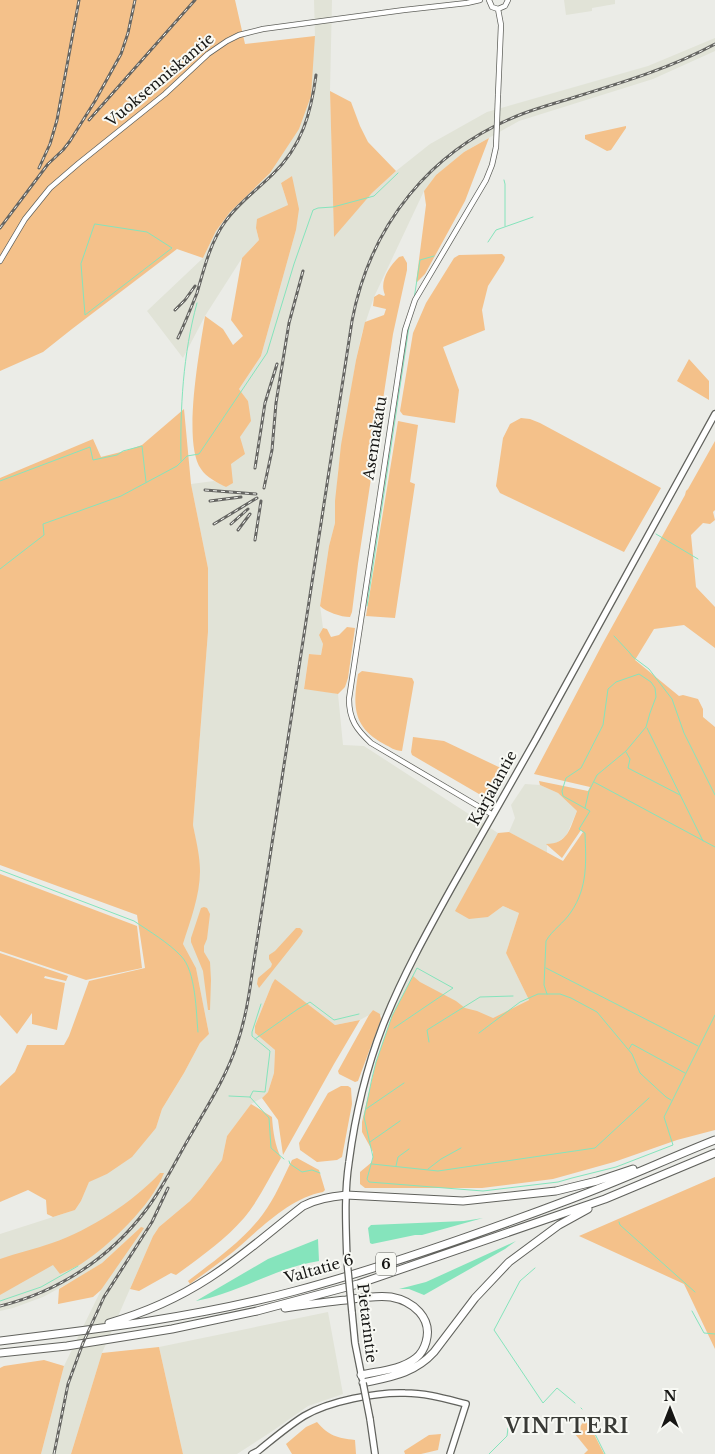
<svg xmlns="http://www.w3.org/2000/svg" width="715" height="1454" viewBox="0 0 715 1454" font-family="'Libre Baskerville',serif">
<style>
.built{fill:#e1e3d7}
.green{fill:#f4c18a}
.water{fill:#85e4bc}
.lines{fill:none;stroke-linecap:round;stroke-linejoin:round}
.stream{stroke:#85e4bc;stroke-width:1}
.minor-casing{stroke:#61625d;stroke-width:6}
.major-casing{stroke:#61625d;stroke-width:8}
.highway-casing{stroke:#61625d;stroke-width:9}
.minor{stroke:#fff;stroke-width:4.5}
.major{stroke:#fff;stroke-width:5.5}
.highway{stroke:#fff;stroke-width:7}
.rail-casing{stroke:#656562;stroke-width:3}
.rail{stroke:#f8f9f4;stroke-width:1;stroke-dasharray:4;stroke-linecap:butt}
.minor-bridge-casing{stroke:#61625d;stroke-width:6;stroke-linecap:butt}
.major-bridge-casing{stroke:#61625d;stroke-width:8;stroke-linecap:butt}
.minor-bridge{stroke:#fff;stroke-width:4.5}
.major-bridge{stroke:#fff;stroke-width:5.5}
.labels{text-anchor:middle;stroke-width:4;stroke-linejoin:round;paint-order:stroke}
.shield{fill:#f8f9f4;stroke:#5a5a57;stroke-width:1}
.shield-label{font-size:14px;font-weight:bold;fill:#161614}
.street-label{font-size:15px;fill:#161614;stroke:#f8f9f4}
.district-label{font-size:20px;font-weight:bold;letter-spacing:1px;fill:#393a36;stroke:#f8f9f4}
</style>
<rect width="100%" height="100%" fill="#ebece7"/>
<path class="built" d="M314 0H332L330 91 334 236 372 193 396 171 430 144 487 112 648 66 715 38V51L653 79 519 121 464 152 436 175 424 191 374 297 362 333 356 360 338 471 335 523 329 546 320 605 323 628 319 635 323 644 321 655 309 654 304 688 338 694 343 745 364 746 498 833 456 911 488 917 503 906 519 913 506 953 529 1000 485 1022 397 1017 381 1015 373 1010 369 1015 360 1020 335 1025 275 980 272 984 255 1026V1033L275 1050 274 1073 268 1092 262 1098 251 1104 227 1136 222 1160 202 1187 190 1201 159 1227 153 1236 102 1353 71 1454H41L64 1366 101 1290 141 1227 102 1263 78 1278 43 1297 13 1308 0 1311V1234L75 1210 81 1201 89 1181 107 1174 156 1128 162 1109 184 1073 200 1043 209 1034 196 968 183 944 197 894 198 853 193 825 208 632V568L191 484 214 481 226 487 231 464 240 437 248 401 239 389 261 356 296 230 292 176 281 183 288 205 256 228 259 240 242 258 205 316 183 358 147 311 203 258 216 231 230 212 315 37Z
M564 0H615V4L592 8V11L566 15Z
M525 784 540 785 558 793 577 811 566 836 555 844H547V853L509 832 515 818 511 805Z
M328 1312 343 1394 308 1406 271 1432 237 1454H183L159 1347Z"/>
<path class="green" d="M0 0H235L245 44 315 36 311 96 299 129 270 173 230 212 216 231 203 258 177 249 72 329 43 352 0 371Z
M330 91 351 102 360 126 368 142 396 171 372 193 334 237Z
M626 126V128L611 150 607 151 585 139V135Z
M489 138 465 201 425 274 416 283 426 205 424 191 436 175 464 152Z
M292 176 299 209 296 230 261 356 239 389 248 401 251 421 240 437 245 454 231 464 233 483 226 487C218 483 206 477 201 469 182 442 200 349 205 316L223 329 233 345 243 336 231 320 242 258 259 240 256 228 257 219 288 205 281 183Z
M502 254 505 257 504 261 488 286 482 310 485 330 443 347 459 390 455 423 403 415 400 411 413 333 426 303 454 258 459 255Z
M403 256 407 263V270L393 334 358 564 352 612 350 617C341 617 326 612 320 606L329 546 335 523V501L341 445 356 360 365 322 384 315 386 309 373 306 374 297 379 294 384 296 385 295C379 281 389 267 399 257Z
M689 359 709 381V400L677 381Z
M184 409 191 484 208 568V632L193 825C196 840 200 856 200 871 200 896 190 921 183 944L196 968 209 1034 200 1043 184 1073 162 1109 156 1128 132 1157 107 1174 89 1182 81 1201 75 1210 53 1217 47 1214 46 1200 28 1190 0 1202V1086L15 1072 27 1045H64L69 1036 89 981 145 968 137 915 0 865V478L93 439 101 457 125 451 142 445Z
M521 418 530 419 540 423 661 488 624 552 500 493 496 486 503 438 510 424Z
M398 421 418 425 410 482 415 484 395 618 366 616Z
M715 441V510L713 512 715 520 710 524 703 523 691 535 696 587 715 607V648L684 625 654 629 635 660 679 696 683 695 698 699 703 709V717L715 727V1130L677 1140 614 1162 553 1179 482 1188H365L360 1184V1172L372 1162 373 1157V1152L362 1132V1122L376 1062 392 1016 413 976 420 982 456 1001 465 1008 477 1011 493 1018 529 1000 506 953 519 913 503 906 488 917 469 919 455 911 498 833 509 832 563 861 583 832 581 830 562 858 546 844C568 844 570 828 577 811L558 793 540 785 539 781 588 791 590 787 534 774 603 643 685 495 686 491 688 489Z
M347 627 355 628 348 678 345 687 338 694 304 689 309 654 321 655 323 644 319 635 323 628 327 629 331 637 339 635Z
M362 671 412 678 414 682 402 751C395 751 390 747 384 744 352 727 353 705 358 674Z
M413 737 444 741 505 770 489 793 479 794 412 755 411 752Z
M0 874 137 926 142 968 86 980 0 951Z
M204 907 207 908 210 914 207 939 204 946V952L210 962 211 980 210 1010H208L203 971 191 942V938L201 908Z
M296 928H300L303 931 301 935 259 988 257 984 258 978 271 967 272 964 269 959V955L275 951Z
M0 953 68 976 66 981 45 976 44 978 65 983 57 1030 32 1024V1013L17 1034 0 1015Z
M275 979 335 1025 360 1020 334 1064 283 1155 278 1120 262 1098 268 1092 274 1073 275 1050 255 1033V1026L272 984Z
M373 1010 380 1014 381 1019 358 1081 355 1082 339 1074 338 1071 369 1015Z
M341 1086H348L351 1088 352 1104 342 1157 337 1160 317 1162 300 1150 299 1143 328 1093Z
M251 1104 272 1117C273 1132 275 1145 281 1158 269 1178 259 1200 244 1218 225 1240 199 1258 176 1275L171 1273 139 1291 130 1289 153 1236 159 1227 190 1201 202 1187 222 1160 227 1136Z
M297 1158 319 1170 325 1190 323 1192C289 1198 259 1230 233 1252 219 1263 204 1274 190 1284L188 1281C214 1261 243 1241 263 1214 275 1198 283 1178 292 1160Z
M160 1173H164C152 1205 109 1246 81 1264 74 1268 67 1271 60 1274L53 1265 0 1295V1259C17 1253 35 1249 52 1243 90 1230 133 1202 160 1173Z
M715 1177V1349L684 1284 579 1236Z
M141 1227 144 1228 101 1290 93 1297 58 1304 59 1289 102 1263Z
M159 1347 183 1454H71L102 1353Z
M44 1360 64 1366 41 1454H0V1368L4 1366Z
M586 1418 604 1454H584L588 1450 575 1434Z
M317 1422C329 1436 337 1438 355 1440L356 1454H292L286 1444 306 1427Z
M441 1434 438 1450 421 1454H405L404 1451 429 1435Z"/>
<path class="water" d="M483 1218 422 1235H415L372 1244 370 1243 368 1228 371 1225 464 1221Z
M318 1239 319 1261C285 1266 255 1283 222 1294 214 1297 205 1299 196 1301L268 1259Z
M516 1241 505 1249 424 1295 409 1289H399L426 1282Z"/>
<g class="lines">
<path class="stream" d="M504 180 505 184V226
M95 224 147 232 172 248 85 315 81 264Z
M488 242 496 230 533 217
M414 299 420 260 434 256
M181 461C180 408 183 354 197 303
M0 481 90 447 93 460 117 455 123 451 142 446 146 482
M656 534 698 559
M0 569 44 535 43 524 121 496 177 466 187 456 199 454 267 353 294 264 313 210 318 208 333 207 374 196 398 173
M367 606 410 320
M614 636 629 652 633 657 649 669 672 699 684 733 715 795
M647 728 703 841
M626 752 630 759 628 768 680 795
M594 782 715 847
M0 870 134 921C149 931 169 943 181 956 196 971 196 1012 198 1032
M546 968 698 1046
M547 994 544 985 546 941C552 930 564 923 571 912 588 887 586 862 585 833L579 829 590 811 563 796 562 791 566 778 581 768 603 725 608 689 616 682 639 674 651 682 655 688 656 697 650 713 646 727 626 751 597 775 589 791 585 808
M394 1028 453 988 417 968 392 1016 376 1062 372 1078 364 1117 373 1157 367 1179 369 1182 483 1191 558 1182 572 1178 616 1167 673 1145 664 1117 715 1015
M479 1033 520 1002 538 994H560L571 998 597 1012 632 1054 640 1073 666 1097 671 1100
M255 1039 298 1009 310 1002 334 1020 359 1014
M429 1042 427 1030 480 997 513 996
M629 1049 632 1044 685 1073
M229 1096 250 1097 269 1118 271 1148 284 1159
M250 1097 253 1091 265 1092 270 1051 252 1036V1032L261 1004
M366 1109 404 1083
M370 1142 400 1121
M289 1161 290 1164 302 1172 312 1170 320 1173
M372 1164 438 1171 595 1148 649 1098
M396 1166 398 1157 409 1149
M428 1169 441 1159 461 1148
M619 1222 620 1225 695 1292
M535 1268 520 1281 494 1330 543 1403 557 1388 575 1403
M0 1301 41 1287 78 1266
M692 1311 704 1333 715 1334
M581 1408 582 1409
M586 1416 605 1454
M489 1454 507 1436 508 1428"/>
<g class="minor-casing">
<path id="minor" d="M489 0 492 7 498 9 505 6 508 0
M498 9 501 25 498 95
M0 261 25 219 50 188 79 163 165 94 208 54 227 41 239 35 263 29 404 10 467 3 480 0
M493 815 371 743C357 730 349 720 349 699L405 330 415 300 486 180 492 165 496 147"/>
</g>
<g class="major-casing">
<path id="major" d="M347 1261C346 1228 344 1194 349 1162 355 1116 366 1069 383 1025 402 977 427 932 452 887 480 837 508 788 536 739 596 631 655 522 715 414
M352 1312 355 1343 362 1378
M370 1419 375 1454
M252 1454 258 1451C273 1439 288 1426 304 1416 329 1401 377 1392 405 1393 426 1393 446 1399 466 1404L450 1454"/>
</g>
<g class="highway-casing">
<path id="highway" d="M285 1308C305 1305 325 1302 346 1300 360 1298 377 1295 391 1297 413 1301 433 1318 426 1342 424 1349 421 1354 416 1358 401 1370 379 1371 361 1375
M109 1323C144 1313 178 1298 209 1278 242 1257 272 1230 303 1206 317 1199 330 1197 346 1195L463 1201 556 1191 597 1181 633 1169
M0 1341C99 1329 198 1317 295 1291 388 1266 481 1233 571 1199 620 1181 667 1159 715 1140
M0 1353 67 1346 172 1329 257 1311 358 1284 605 1199 715 1153
M363 1383C390 1377 414 1374 434 1352L475 1298 509 1262 559 1225 588 1209"/>
</g>
<use href="#minor" class="minor"/>
<use href="#major" class="major"/>
<use href="#highway" class="highway"/>
<g class="rail-casing">
<path id="rail" d="M89 120 195 0
M39 168 50 144 57 120 79 0
M0 228 48 164 63 150 70 141 95 101 121 54 128 33 135 0
M175 310 185 300 195 286
M178 338C185 323 191 308 197 293 204 269 210 243 225 222 238 203 257 190 273 174 302 146 311 113 316 75
M255 468 265 403 277 364
M264 488 272 450 276 403 289 323 303 271
M205 490 256 494
M210 501 241 497
M214 524 257 498
M231 524 248 509
M238 530 250 514
M255 540 261 501
M0 1306C58 1292 110 1258 146 1210 163 1188 175 1162 189 1138 206 1108 226 1078 237 1044 245 1021 249 997 252 974L352 321C370 225 431 149 522 114 535 109 549 105 562 101 614 85 667 70 715 44
M54 1454 68 1384 83 1343 104 1297 152 1222 168 1188"/>
</g>
<use href="#rail" class="rail"/>
<g class="minor-bridge-casing">
<path id="minor-bridge" d="M496 147 498 95"/>
</g>
<g class="major-bridge-casing">
<path id="major-bridge" d="M347 1261 352 1312
M363 1383 370 1419"/>
</g>
<use href="#minor-bridge" class="minor-bridge"/>
<use href="#major-bridge" class="major-bridge"/>
</g>
<g class="labels">
<rect class="shield" x="376" y="1252.5" width="20" height="23" rx="4"/>
<g class="shield-label">
<text x="386" y="1269">6</text>
</g>
<g class="street-label">
<text transform="translate(160 80) rotate(-40)" y="5">Vuoksenniskantie</text>
<text transform="translate(375 438) rotate(-81)" y="5">Asemakatu</text>
<text transform="translate(493 788) rotate(-61)" y="5">Karjalantie</text>
<text transform="translate(319 1269) rotate(-16)" y="5">Valtatie 6</text>
<text transform="translate(367 1323) rotate(83)" y="5">Pietarintie</text>
</g>
<g class="district-label">
<text x="567" y="1433">VINTTERI</text>
</g>
</g>
<g transform="translate(670 1409)" stroke="#f8f9f4" stroke-width="4" paint-order="stroke">
<path d="M0-4L9 19L0 12L-9 19Z" fill="#161614"/>
<text y="-8" font-size="14" font-weight="bold" text-anchor="middle" fill="#161614">N</text>
</g>
</svg>
